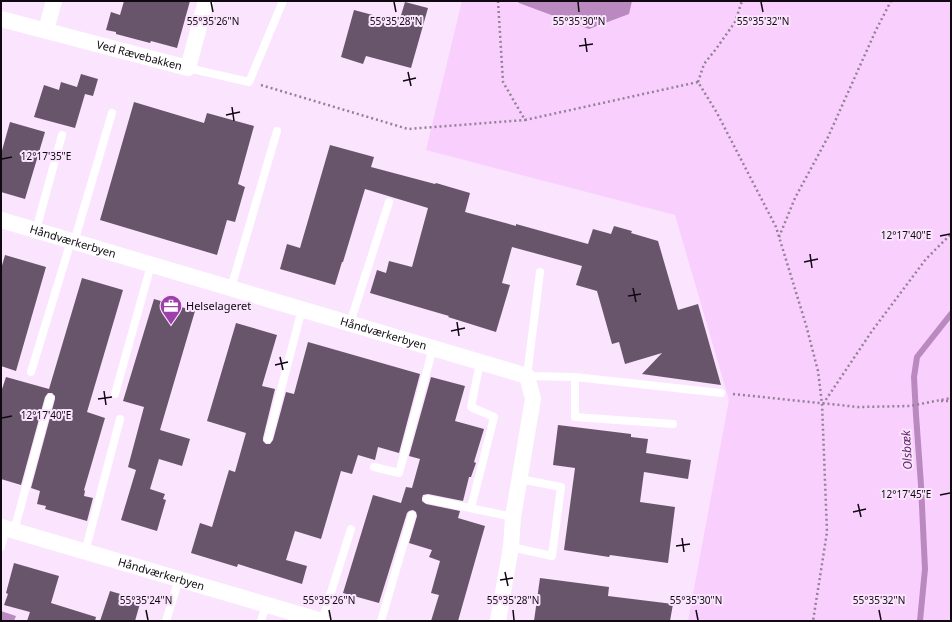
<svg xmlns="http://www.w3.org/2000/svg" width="952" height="622" viewBox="0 0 952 622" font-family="'Noto Sans',sans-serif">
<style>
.green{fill:#f8cffd}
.water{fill:#ba89c0}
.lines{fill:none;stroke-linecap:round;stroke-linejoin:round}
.stream{stroke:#ba89c0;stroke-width:6}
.building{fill:#68556b}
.path{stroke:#928294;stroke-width:2.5;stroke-dasharray:2 3;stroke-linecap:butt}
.lane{stroke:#fff;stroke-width:8}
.street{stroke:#fff;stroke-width:16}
.ticks{fill:none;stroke:#100911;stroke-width:1.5}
.labels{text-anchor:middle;stroke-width:4;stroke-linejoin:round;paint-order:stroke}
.street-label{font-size:11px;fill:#100911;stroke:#fbe4fd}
.poi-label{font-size:11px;fill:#100911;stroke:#fbe4fd;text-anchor:start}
.water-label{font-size:12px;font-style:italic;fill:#63286c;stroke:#fbe4fd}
.ticks-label{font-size:10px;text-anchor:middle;fill:#100911;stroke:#fbe4fd;stroke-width:4;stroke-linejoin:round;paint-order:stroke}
</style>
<rect width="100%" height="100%" fill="#fbe4fd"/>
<path class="green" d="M462 1H951V621H688L729 400 675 215 426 150Z"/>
<path class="water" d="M517 1H632L629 14 589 29 519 3Z
M1 611 16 616 14 621H1Z"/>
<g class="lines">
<path class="stream" d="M920 621 925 569 921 485 916 415 914 377 917 357 951 314"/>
</g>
<path class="building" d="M124 1H190L177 48 151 41 150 43 116 34V32L106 30 111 12 120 15Z
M405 2 428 8 411 68 366 56 363 64 341 57 354 10 399 22Z
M81 74 98 79 93 96 85 94 75 128 34 117 44 85 59 90 61 82 77 87Z
M134 102 204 123 207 113 254 126 238 184 245 187 235 222 227 220 217 255 100 220Z
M10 122 45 132 25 199 1 192V154Z
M330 145 374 157 371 167 435 184 436 183 470 193 465 212 516 226V224L588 244 593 229 611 234 614 226 632 231 631 233 658 241 678 310 698 304 721 385 642 374 662 353 625 364 619 342 612 344 597 291 576 285 582 266 512 247 502 283 510 285 496 332 448 317 449 316 370 293 377 270 386 273 389 261 412 267 428 208 365 189 343 262H342L335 285 280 269 287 244 300 248Z
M5 255 46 267 16 371 1 366V269Z
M82 278 123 290 87 412 105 418 84 490 85 491 84 496 93 498 87 521 45 509 46 506 37 504 40 491 31 488 55 399V396L52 393H48L45 397 21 485 1 479V392L6 377 49 389Z
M154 299 195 311 160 430 190 439 182 466 159 459 150 489 165 494 163 499 166 500 157 531 121 520 136 470 128 467 144 407 123 401Z
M236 323 277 335 262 386 275 389 263 438V441L266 444H270L273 440 286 392 294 394 308 342 420 374 399 453 378 447 375 460 358 455 352 474 341 471 321 539 295 531 286 560 307 566 302 584 238 564 237 567 191 553 200 523 212 527 229 470 235 472 246 433 207 421Z
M431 377 465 386 455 421 484 429 474 462 476 463 471 477H469L463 501 428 494 423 495 422 498V501L426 504 460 511 458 518 485 526 458 621H431L439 595 431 593 440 561 429 557 432 550 409 543 417 516 416 512 413 510 409 511 407 513 379 603 343 593 373 495 401 503 406 487 412 488 420 459 409 456Z
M558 425 631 434V437L648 439 646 453 691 460 688 479 644 472 640 502 675 507 668 563 610 555 609 557 564 550 575 468 553 465Z
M14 563 59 576 51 603 96 617 95 621H27L30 612 4 605 8 594 6 593Z
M540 578 609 587 608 596 673 604 670 621H534Z
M110 591 141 600 135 621H100Z"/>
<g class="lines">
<path class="path" d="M498 1 503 82 525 120 698 82 717 113 776 227 806 325 818 371 822 404 827 532 813 621
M698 82 704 64 716 49 735 22 742 1
M261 85 408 129 525 120
M779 237 795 198 828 137 876 30 891 1
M733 394 858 407 910 406 951 398
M941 401H951
M823 404 872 331 926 259 951 234"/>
<path class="lane" d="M188 68 249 82 283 1
M36 230 62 135
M74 242 112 113
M540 272 527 376 575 377 721 393
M231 288 277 131
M350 323 389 202
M31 372 71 241
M575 377V417L673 424
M115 394 151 265
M268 439 302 309
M374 467 399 473 433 348
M427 499 513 517
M471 508 494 417 471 407 480 362
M14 531 50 398
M1 547 6 528
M511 547 552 556 561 487 520 479
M85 552 120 419
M166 621 179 579
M261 621 266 605
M322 621 351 529
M381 621 412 515"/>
<g class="street">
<path id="s1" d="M1 19 188 68 206 1"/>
<path d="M46 30 54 1"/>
<path id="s2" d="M1 220 527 376 533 399 513 517 511 547 498 621"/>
<path id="s3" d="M1 527 322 621"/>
</g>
</g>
<path class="ticks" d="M211 2 213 12M394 2 396 12M578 2 579 12M761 2 763 12M585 38 587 52M579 46 593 44M408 72 411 86M403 81 416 78M232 107 234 121M226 115 240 112M2 159 12 157M940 236 950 234M810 254 812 268M804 262 818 259M633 288 636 302M628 296 641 294M457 322 459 336M451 331 465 328M280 357 283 370M275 365 288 362M104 391 106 405M98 399 112 397M2 418 12 416M940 495 950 493M858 504 861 517M853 512 866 509M682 538 684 552M676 546 690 544M505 572 508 586M500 580 513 578M146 610 148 620M329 610 331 620M513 610 514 620M696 610 698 620M879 610 881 620"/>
<defs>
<g id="office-pin" transform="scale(1.15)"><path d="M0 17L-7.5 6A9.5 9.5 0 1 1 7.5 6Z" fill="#9d40aa" stroke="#fbe4fd"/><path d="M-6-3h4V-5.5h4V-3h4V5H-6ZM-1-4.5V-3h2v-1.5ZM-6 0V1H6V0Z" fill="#fff"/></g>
</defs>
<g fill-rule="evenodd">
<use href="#office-pin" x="171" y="306"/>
</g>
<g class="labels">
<g class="street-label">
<text dy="4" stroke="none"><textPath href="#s1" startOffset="143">Ved Rævebakken</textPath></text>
<text dy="4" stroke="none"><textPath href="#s2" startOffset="75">Håndværkerbyen</textPath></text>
<text dy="4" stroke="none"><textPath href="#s2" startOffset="399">Håndværkerbyen</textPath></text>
<text dy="4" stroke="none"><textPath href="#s3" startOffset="167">Håndværkerbyen</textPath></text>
</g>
<g class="poi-label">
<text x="186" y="310">Helselageret</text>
</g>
<g class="water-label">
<text transform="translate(907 450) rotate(-93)" y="4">Olsbæk</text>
</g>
</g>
<g class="ticks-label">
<text x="213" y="25">55°35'26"N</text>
<text x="396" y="25">55°35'28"N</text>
<text x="579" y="25">55°35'30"N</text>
<text x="763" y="25">55°35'32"N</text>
<text x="46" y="160">12°17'35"E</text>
<text x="906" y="239">12°17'40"E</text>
<text x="46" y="419">12°17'40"E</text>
<text x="906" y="498">12°17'45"E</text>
<text x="146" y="604">55°35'24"N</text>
<text x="329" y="604">55°35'26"N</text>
<text x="513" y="604">55°35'28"N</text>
<text x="696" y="604">55°35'30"N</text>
<text x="879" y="604">55°35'32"N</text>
</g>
<rect width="952" height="622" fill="none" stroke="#100911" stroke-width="4"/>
</svg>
